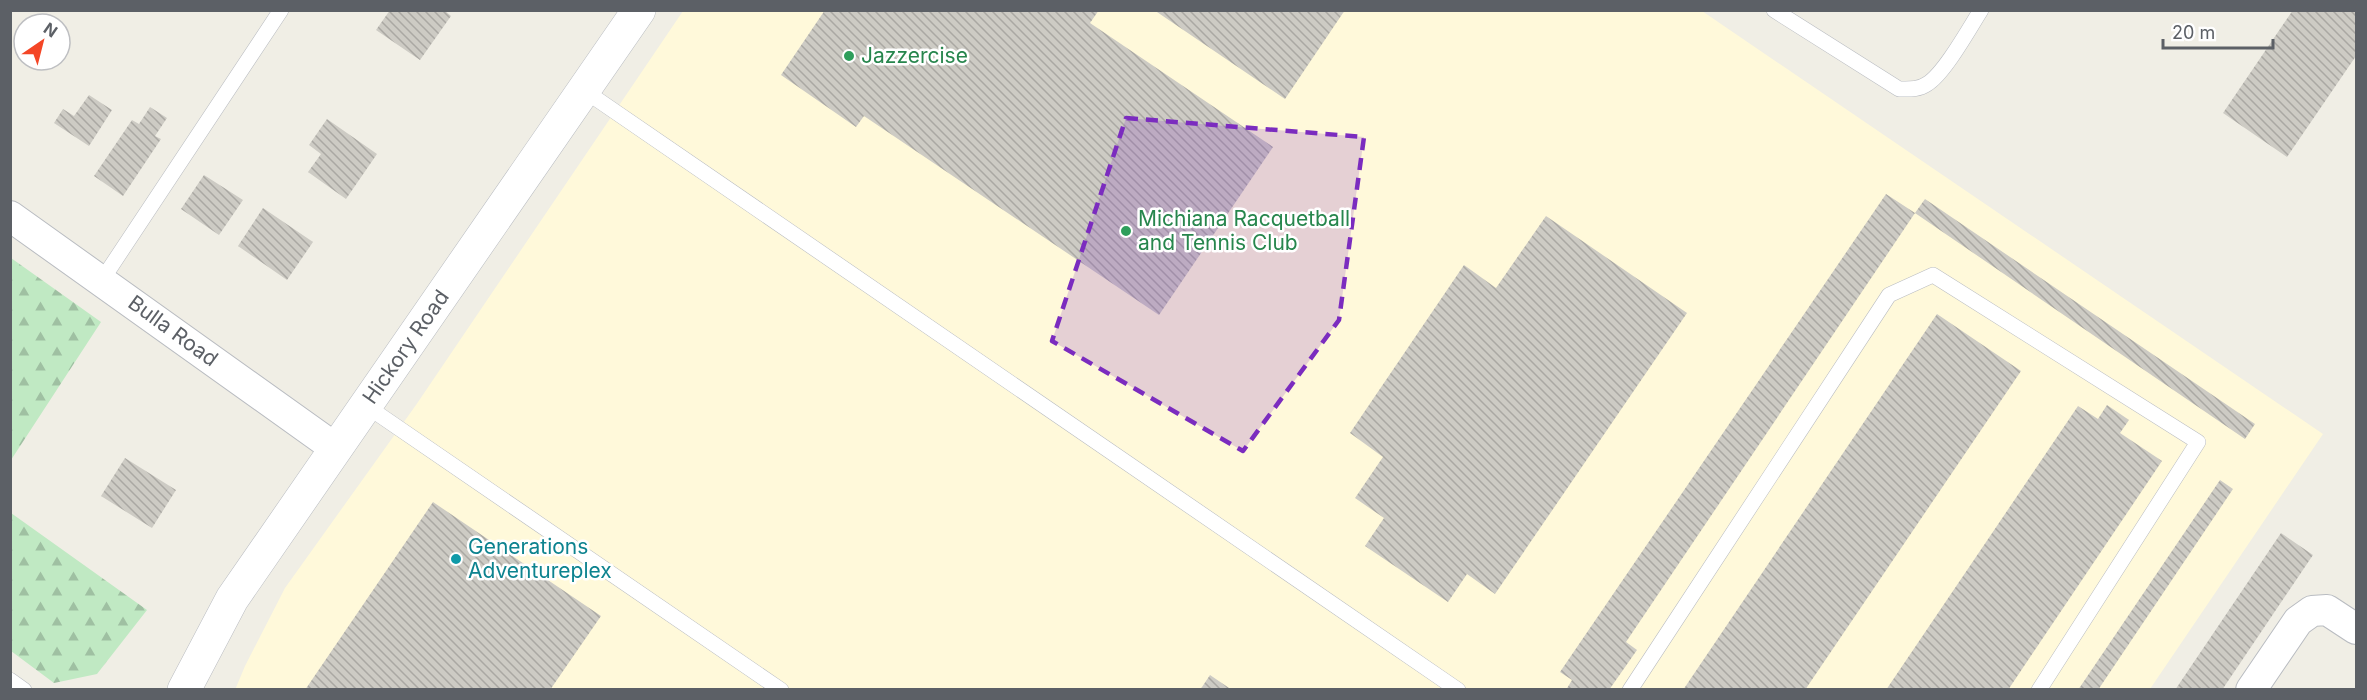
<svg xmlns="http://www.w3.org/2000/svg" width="2367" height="700" viewBox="0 0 2367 700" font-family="Inter,sans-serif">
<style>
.commercial{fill:#fff9da}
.forest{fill:url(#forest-firs)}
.building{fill:url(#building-back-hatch)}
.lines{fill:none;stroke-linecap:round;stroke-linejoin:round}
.service-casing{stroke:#b9bcc1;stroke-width:16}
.minor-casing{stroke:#b9bcc1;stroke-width:32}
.tertiary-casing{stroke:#b9bcc1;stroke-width:34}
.service{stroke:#fff;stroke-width:15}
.minor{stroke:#fff;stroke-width:30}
.tertiary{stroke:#fff;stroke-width:33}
.marked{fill:#7b2cbf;fill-opacity:0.2;stroke:#7b2cbf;stroke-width:4.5;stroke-dasharray:12 8;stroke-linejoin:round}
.leisure-dot{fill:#2e9e5b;stroke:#fff;stroke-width:2}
.culture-dot{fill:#0f9aa8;stroke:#fff;stroke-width:2}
.labels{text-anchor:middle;stroke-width:5;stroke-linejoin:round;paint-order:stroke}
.leisure-label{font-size:21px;fill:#27864d;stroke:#fff;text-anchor:start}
.street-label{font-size:21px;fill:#5c6066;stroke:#fff}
.culture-label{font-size:21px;fill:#0d838f;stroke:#fff;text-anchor:start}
</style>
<defs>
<pattern id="forest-firs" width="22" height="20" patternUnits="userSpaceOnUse" patternTransform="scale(1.5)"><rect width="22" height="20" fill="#c0e9c3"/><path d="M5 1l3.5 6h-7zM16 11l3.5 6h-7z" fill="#9fc0a2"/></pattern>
<pattern id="building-back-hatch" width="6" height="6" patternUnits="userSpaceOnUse" patternTransform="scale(1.5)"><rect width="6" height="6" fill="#cdcbc4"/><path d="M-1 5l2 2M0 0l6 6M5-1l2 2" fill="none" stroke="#aaa8a3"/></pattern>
</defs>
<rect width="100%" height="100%" fill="#f0eee5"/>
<path class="commercial" d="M683 11H1702L2323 434 2150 689 235 690 245 666 285 588 416 405Z"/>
<path class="forest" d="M11 258 101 322 11 460Z
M11 513 147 610 97 674 54 683 11 651Z"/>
<path class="building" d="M390 10H444L451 16 420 60 376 30Z
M825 10H1099L1090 23 1273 147 1159 315 864 116 856 127 781 75Z
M1154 10H1345L1285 99Z
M2293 10H2356V56L2287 157 2223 113Z
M89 95 112 110 89 146 54 123 63 109 74 116Z
M150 107 167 118 155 136 161 139 123 196 94 176 132 120 139 124Z
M327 119 377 154 346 199 308 172 321 154 309 145Z
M204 175 243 200 219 235 181 209Z
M1886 194 1915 213 1626 642 1637 650 1609 690H1566L1572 680 1560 672Z
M1925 199 2255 424 2245 439 1915 213Z
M263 208 313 242 287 280 238 246Z
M1546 216 1687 313 1495 594 1467 574 1448 602 1365 546 1384 518 1355 498 1383 457 1350 433 1464 265 1496 288Z
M1937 314 2021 371 1805 690H1683Z
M2107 405 2129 420 2120 433 2162 461 2008 690H1886L2078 406 2098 419Z
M125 458 176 490 152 528 101 496Z
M2220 480 2233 489 2098 690H2078Z
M433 502 601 616 550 690H305Z
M2281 533 2313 555 2222 690H2175Z
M1210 675 1232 690H1200Z"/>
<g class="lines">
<g class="service-casing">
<path id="service" d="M1774 10 1899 89C1909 89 1918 90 1927 84 1944 74 1969 29 1981 10
M585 91 1458 690
M102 280 281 10
M365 405 781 690
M10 680 24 690
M1630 690 1889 295 1933 275 2198 442 2039 690"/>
</g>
<g class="minor-casing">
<path id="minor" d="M10 216 335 448
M2251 690 2298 621 2312 611 2327 610 2356 629"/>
</g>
<g class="tertiary-casing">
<path id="tertiary" d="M184 690 232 599 639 10"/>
</g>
<use href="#service" class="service"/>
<use href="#minor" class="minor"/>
<use href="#tertiary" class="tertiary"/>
</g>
<path class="marked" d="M1126 118 1364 137 1339 320 1243 451 1052 341Z"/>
<g class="leisure-dot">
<circle cx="849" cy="56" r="6"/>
<circle cx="1126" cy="231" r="6"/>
</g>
<circle class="culture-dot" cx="456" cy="559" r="6"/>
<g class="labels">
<g class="leisure-label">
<text x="861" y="63">Jazzercise</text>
<text x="1138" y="226">Michiana Racquetball<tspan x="1138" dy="24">and Tennis Club</tspan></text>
</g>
<g class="street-label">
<text transform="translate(173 331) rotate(36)" y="7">Bulla Road</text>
<text transform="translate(406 347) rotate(-55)" y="7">Hickory Road</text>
</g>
<g class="culture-label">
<text x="468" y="554">Generations<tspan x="468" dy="24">Adventureplex</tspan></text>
</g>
</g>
<rect width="2367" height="700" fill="none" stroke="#5c6066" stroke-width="24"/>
<g transform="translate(42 42) rotate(35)"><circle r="28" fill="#ffffff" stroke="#bebfc2" stroke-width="1.5"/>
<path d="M0-4.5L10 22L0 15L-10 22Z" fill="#f44626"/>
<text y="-9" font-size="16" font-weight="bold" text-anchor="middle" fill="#5c6066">N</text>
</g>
<path d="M2163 39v9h110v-9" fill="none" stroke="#5c6066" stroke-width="3"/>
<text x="2172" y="39" font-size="18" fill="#5c6066" stroke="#ffffff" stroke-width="4.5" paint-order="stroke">20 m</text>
</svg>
